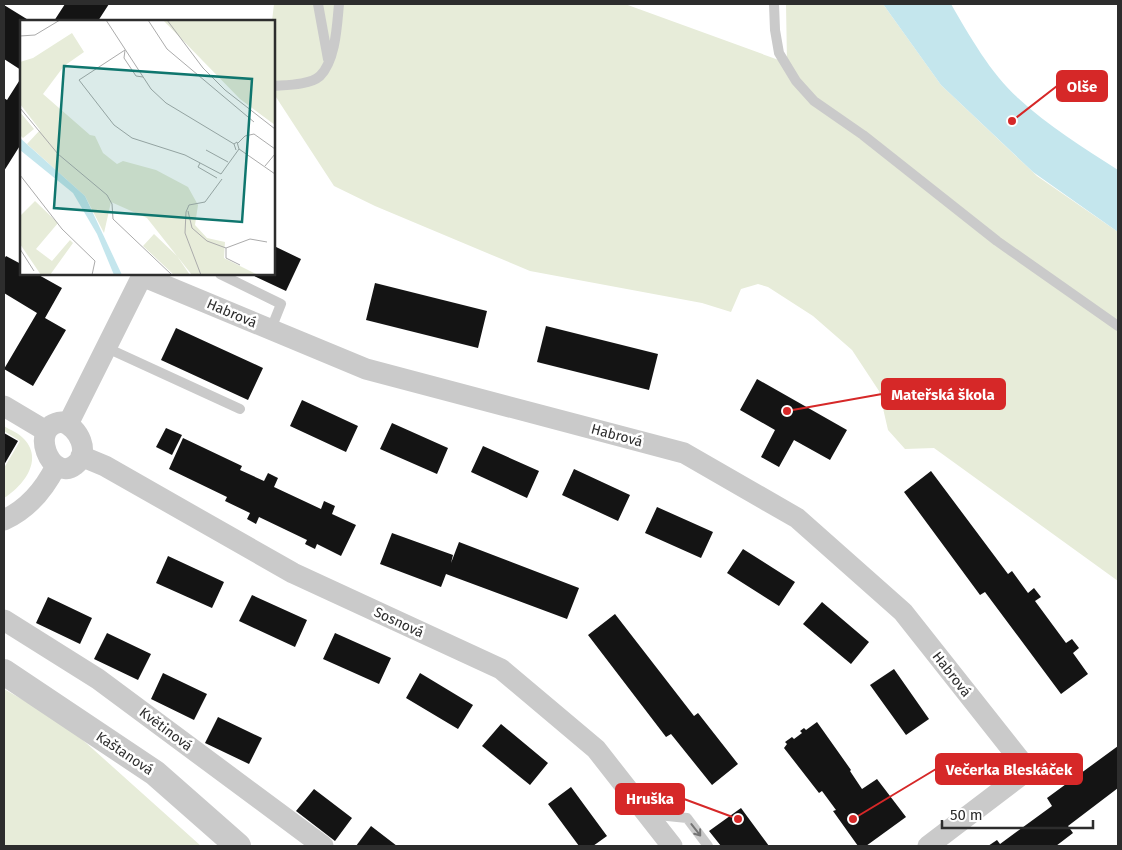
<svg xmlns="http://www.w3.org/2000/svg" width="1122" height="850" viewBox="0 0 1122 850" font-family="'Fira Sans',sans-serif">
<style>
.green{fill:#e7ecd9}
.water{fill:#c4e6ed}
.building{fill:#141414}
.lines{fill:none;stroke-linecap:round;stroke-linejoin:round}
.service{stroke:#cacaca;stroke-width:10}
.minor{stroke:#cacaca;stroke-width:21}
.tertiary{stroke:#cacaca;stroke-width:26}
.oneway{stroke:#747474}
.labels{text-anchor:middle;stroke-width:5;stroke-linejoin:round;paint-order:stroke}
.street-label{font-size:14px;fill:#2d2d2d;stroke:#fff}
.inset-road{fill:none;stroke:#ababab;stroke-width:1}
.view{fill:#0f766e;fill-opacity:0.15;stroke:#0f766e;stroke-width:2.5}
.inset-edge{fill:none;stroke:#2d2d2d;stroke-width:2.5}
.leader{fill:none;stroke:#d62828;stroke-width:2}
.callout-dot{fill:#d62828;stroke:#fff;stroke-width:2}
.callout{fill:#d62828;stroke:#d62828;stroke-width:2}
.callout-label{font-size:15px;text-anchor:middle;font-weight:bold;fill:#fff}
</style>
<rect width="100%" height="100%" fill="#fff"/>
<path class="green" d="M274 4H625L787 63 786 4H883L941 85 1037 176 1118 232V581L934 448 905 449 888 430 879 391 852 350 813 316 768 287 758 284 741 289 731 312 702 303 530 271 375 206 334 186 274 94V21H272Z
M4 426C10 430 19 433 24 439 44 460 23 486 4 498V468L20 441 4 431Z
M4 689 65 724 201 846H4Z"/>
<path class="water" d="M883 4H951C969 35 991 74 1018 98 1048 126 1084 148 1118 170V232L1033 172 941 85Z"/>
<path class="building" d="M65 4H109L98 21H54Z
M4 5 30 21H21V70L4 59Z
M21 78V144L4 171V98L7 100Z
M274 246 301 259 286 291 250 274H274Z
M6 256 21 264V274H37L62 288 45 318 66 330 33 386 4 369 37 313 4 293V259Z
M375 283 487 311 478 348 366 320Z
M546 326 658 354 649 390 537 362Z
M176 328 263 368 248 400 161 360Z
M757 379 847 430 830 460 794 440 779 467 761 457 775 430 740 410Z
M302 400 358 426 346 452 290 426Z
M392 423 448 448 437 474 380 449Z
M166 428 182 435 172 455 156 447Z
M4 433 18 441 4 465Z
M183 438 242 466 240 470 264 481 268 473 278 478 274 487 321 509 324 501 335 506 332 514 356 525 341 556 317 544 315 549 305 544 307 540 259 517 256 524 247 519 250 513 225 501 227 497 169 469Z
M483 446 539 471 527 498 471 472Z
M574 469 630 495 618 521 562 495Z
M931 471 1008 574 1012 571 1028 593 1034 588 1041 597 1035 601 1066 643 1072 639 1079 648 1073 653 1088 674 1061 694 985 592 980 595 904 492Z
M657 507 713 532 701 558 645 533Z
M392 533 453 555 451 563 459 542 579 588 567 619 446 574 441 587 380 564Z
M743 549 795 582 779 606 727 573Z
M168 556 224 582 212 608 156 583Z
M252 595 307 620 295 647 239 621Z
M48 597 92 618 80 644 36 623Z
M822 602 869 642 851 664 803 624Z
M615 614 694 716 698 713 738 764 712 785 671 734 666 737 588 635Z
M107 633 151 654 138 680 94 659Z
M335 633 391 658 379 684 323 659Z
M894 669 929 719 906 735 870 685Z
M163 673 207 694 194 720 151 699Z
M420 673 473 705 458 729 406 698Z
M218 717 262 738 249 764 205 743Z
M817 722 851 770 850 771 862 789 877 779 906 817 866 846H858L833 811 836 810 822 791 819 793 784 748 787 744 785 742 792 737 794 739 802 733 800 731 804 728 806 730Z
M501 724 548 763 530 785 482 746Z
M1118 746V788L1068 826 1073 833 1056 846H988L997 840 1000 844 1052 806 1047 798Z
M571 787 607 836 593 846H579L548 804Z
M314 789 352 818 335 841 296 811Z
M741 808 769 846H721L709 831Z
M371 826 397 846H356Z"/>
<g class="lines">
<path class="service" d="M318 4 328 59
M774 4 775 30 779 53 796 81 814 101 863 135 997 241 1118 326
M274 86C287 85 310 85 320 76 336 60 337 24 339 4
M220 274 281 304 271 329
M107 348 240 409
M648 814 687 818 708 846"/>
<path class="minor" d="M4 406 46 431
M62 422C79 427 91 453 75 465 51 484 27 425 62 422Z
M68 424 142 276 366 369 684 453 797 518 903 612 1028 770 928 846
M81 456 105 466 293 573 501 669 596 749 672 846
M4 520C28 509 44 490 56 466
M4 620 98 679 323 846"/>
<path class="tertiary" d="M4 672 155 773 238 846"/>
</g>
<defs><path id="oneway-shaft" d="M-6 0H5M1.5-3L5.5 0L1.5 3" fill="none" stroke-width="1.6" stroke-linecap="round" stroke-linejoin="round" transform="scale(1.25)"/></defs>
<use class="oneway" href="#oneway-shaft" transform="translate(696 830) rotate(52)"/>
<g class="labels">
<g class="street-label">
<text transform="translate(232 313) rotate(23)" y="5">Habrová</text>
<text transform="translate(617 435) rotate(15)" y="5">Habrová</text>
<text transform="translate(399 622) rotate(25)" y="5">Sosnová</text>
<text transform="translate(952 674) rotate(52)" y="5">Habrová</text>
<text transform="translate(166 729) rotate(37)" y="5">Květinová</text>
<text transform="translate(125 753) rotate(34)" y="5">Kaštanová</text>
</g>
</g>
<g transform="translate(20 20)">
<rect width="255" height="255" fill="#fff"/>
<path d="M143 0H255V105L220 79ZM52 13 64 32 44 46 23 74 70 115 75 116 83 133 97 144 103 141 136 150 168 167 178 185 175 205 187 218 205 222 204 238 238 255H172L127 198 91 182 84 213 65 176 7 124 20 110 0 84V42L13 38ZM0 92 14 109 3 118 0 115ZM15 181 38 203 16 229 32 241 50 220 53 223 30 255H21L0 224V196ZM134 214 157 236 170 255H154L123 226Z" fill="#e7ecd9"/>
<path d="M0 118 65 176 102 255H94L77 214 53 173 0 130Z" fill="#c4e6ed"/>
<path class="inset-road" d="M86 0 131 69 146 83 214 124M128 0 147 29 234 102M147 0 183 48 205 70 255 109M0 16 15 15 40 0M105 30 59 60 94 105 112 118 165 135 201 154 219 129 217 122 214 124 216 130M105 30 104 38 116 56 123 57M0 88 38 134 87 175 92 184 93 199 152 255M218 123 225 116 234 114 255 129M219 129 255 154M186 130 208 142M180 143 178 147 197 158M245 146 255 134M0 155 42 209 75 241 72 255M168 191 172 208 187 221 206 228 230 219 247 222M206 228V238L220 245M0 229 14 251M181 255 165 213 166 192 169 185 185 182 202 159"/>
<path class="view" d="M44 46 232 59 222 202 34 188Z"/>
<rect width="255" height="255" class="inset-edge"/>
</g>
<path class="leader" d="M1012 121L1057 86M787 411L882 394M853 819L936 769M738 819L684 799"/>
<g class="callout-dot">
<circle cx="1012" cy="121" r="5"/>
<circle cx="787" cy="411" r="5"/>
<circle cx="853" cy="819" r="5"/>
<circle cx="738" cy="819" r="5"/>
</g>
<g class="callout">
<rect x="1057" y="71" width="50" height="30" rx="5"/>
<rect x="882" y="379" width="123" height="30" rx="5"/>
<rect x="936" y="754" width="146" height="30" rx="5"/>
<rect x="616" y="784" width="68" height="30" rx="5"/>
</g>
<g class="callout-label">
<text x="1082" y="92">Olše</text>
<text x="943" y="400">Mateřská škola</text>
<text x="1009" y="775">Večerka Bleskáček</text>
<text x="650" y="804">Hruška</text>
</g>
<rect width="1122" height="850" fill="none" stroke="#2d2d2d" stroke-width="10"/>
<path d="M942 820v8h151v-8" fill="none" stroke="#2d2d2d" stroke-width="2.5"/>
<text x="950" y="820" font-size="15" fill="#2d2d2d" stroke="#ffffff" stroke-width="4" paint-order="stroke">50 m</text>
</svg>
